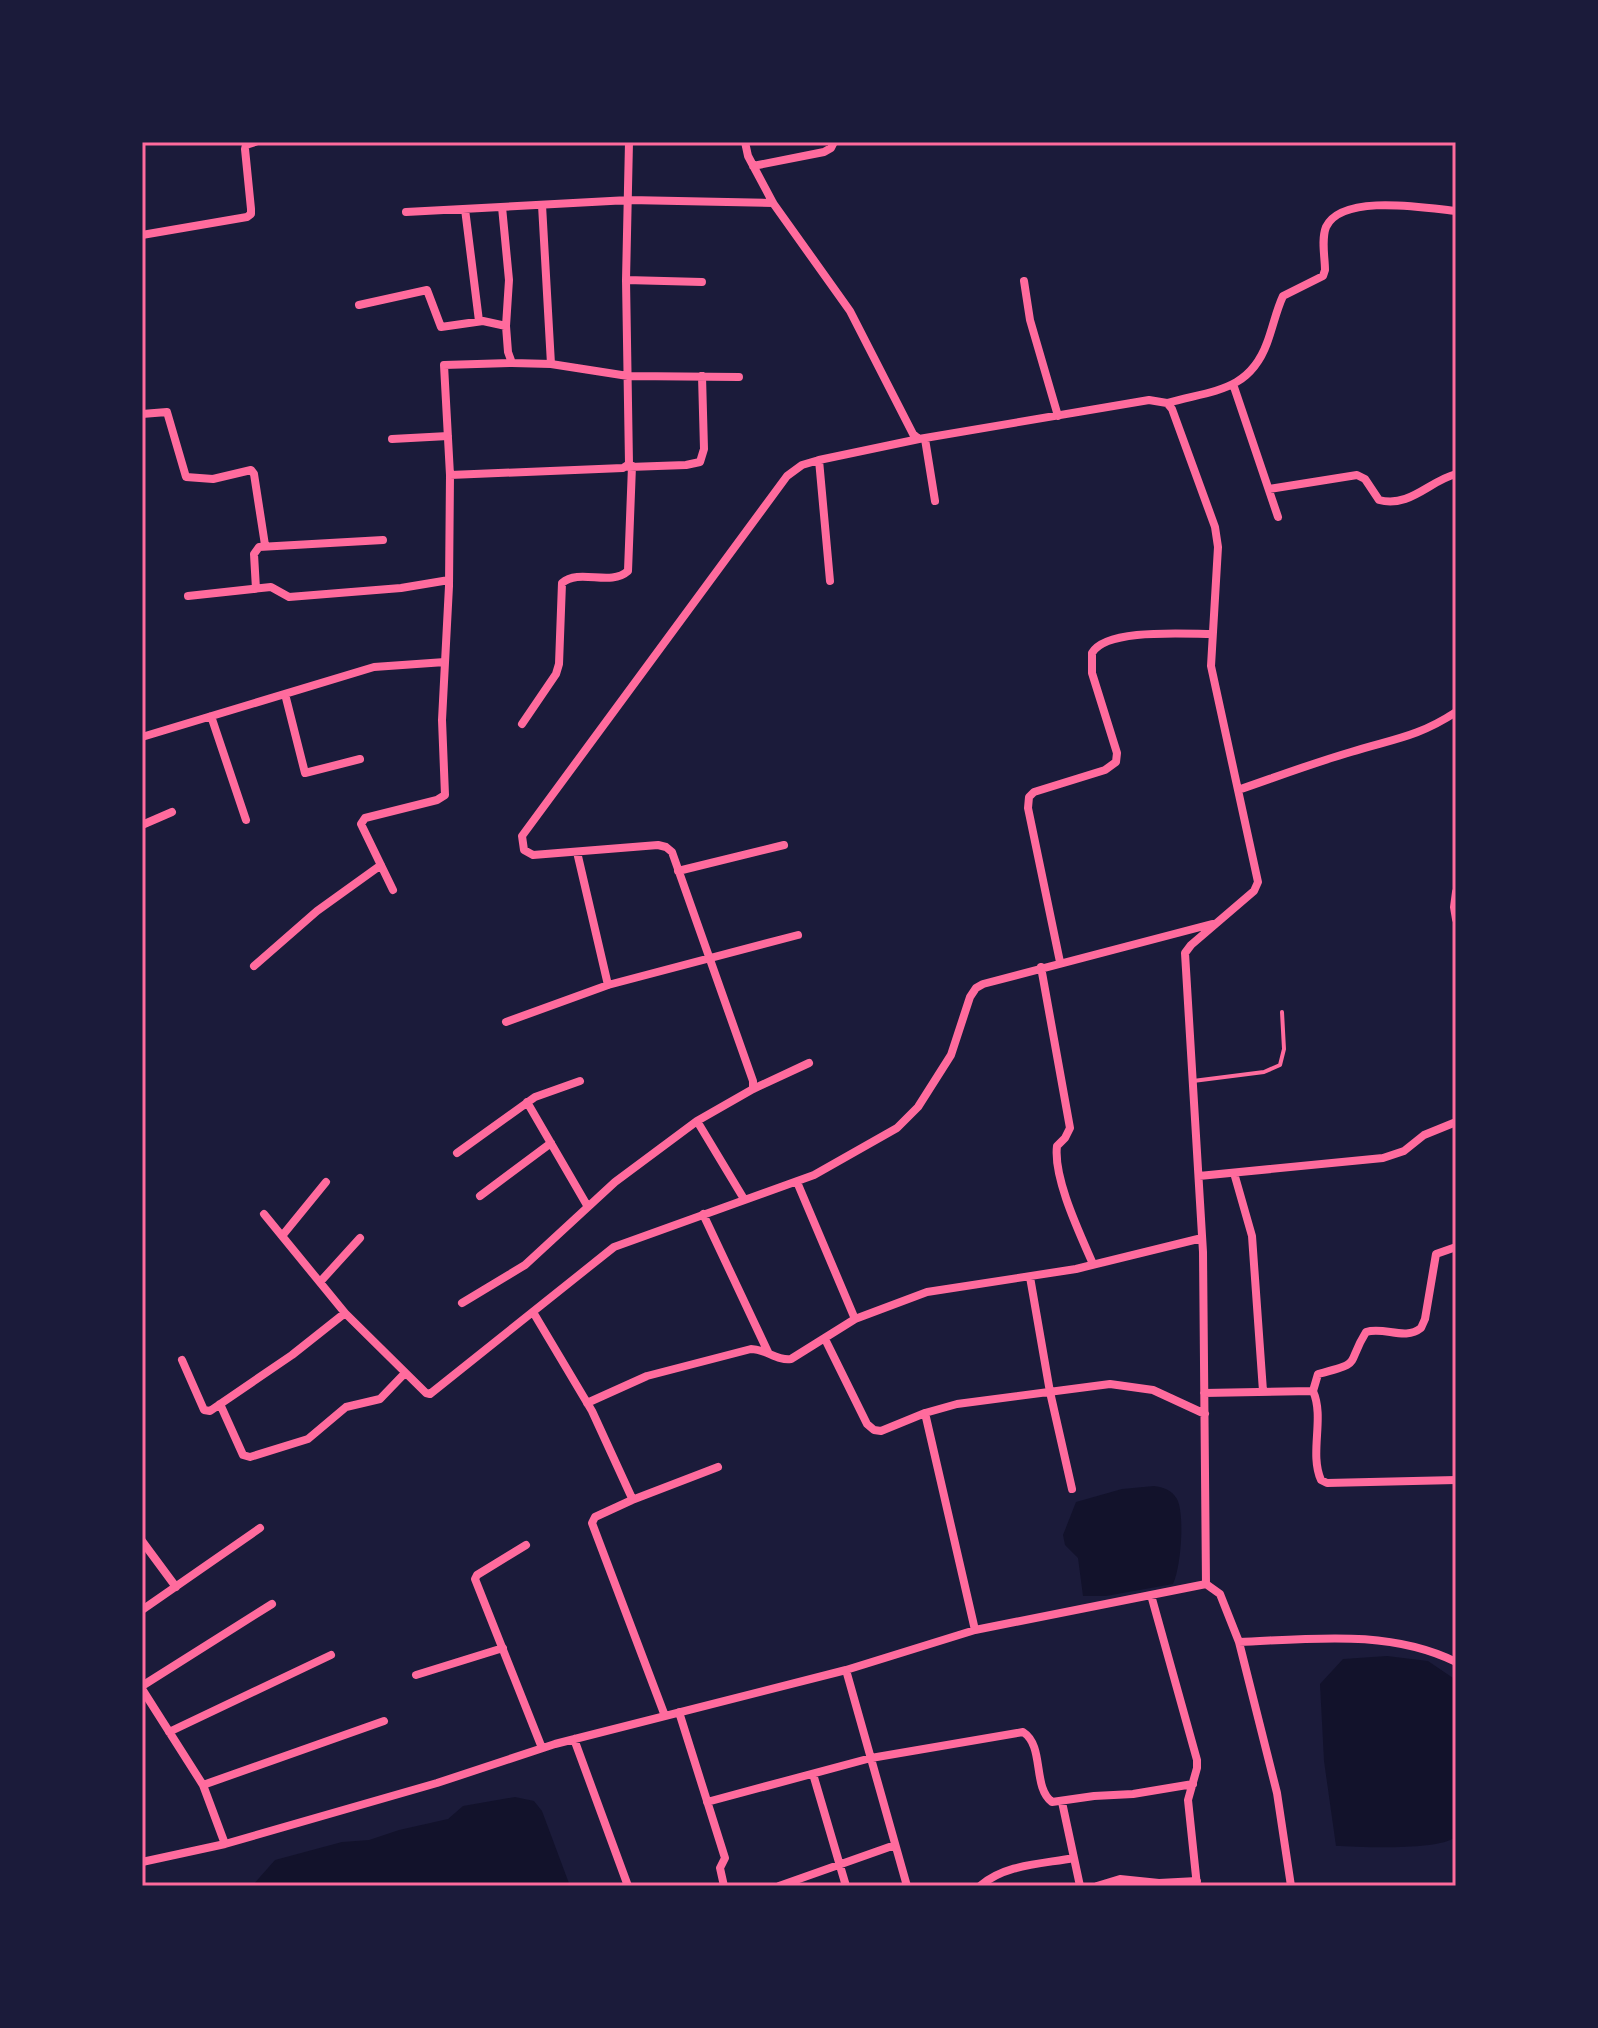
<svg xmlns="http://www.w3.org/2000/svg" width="1598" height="2028" viewBox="0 0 1598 2028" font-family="'Roboto Condensed',sans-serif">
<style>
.water{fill:#12122b}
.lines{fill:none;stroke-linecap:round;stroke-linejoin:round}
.service{stroke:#ff6b9d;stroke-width:4}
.minor{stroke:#ff6b9d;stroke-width:8}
.neatline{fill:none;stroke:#ff6b9d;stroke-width:3}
</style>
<rect width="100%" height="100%" fill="#1b1b3a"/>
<path class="water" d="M1154 1486C1163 1487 1172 1490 1177 1499 1185 1514 1181 1568 1173 1584L1106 1596H1083L1078 1558 1065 1545 1063 1535 1076 1502 1122 1489Z
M1387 1656 1428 1661 1456 1680V1837C1437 1851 1361 1847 1336 1846L1324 1761 1320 1684 1343 1659Z
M515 1797 534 1801 542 1811 570 1886H252L275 1860 342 1842 369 1840 399 1830 448 1819 463 1806Z"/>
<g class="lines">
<path class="service" d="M1193 1081 1264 1072 1280 1065 1284 1049 1282 1012"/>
<path class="minor" d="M745 142 748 156 773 203 850 311 913 434 919 439 1149 400 1167 403 1172 409 1215 527 1218 547 1211 666 1258 882 1254 891 1191 945 1185 953 1203 1252 1206 1584
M753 166 824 152 831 148 834 142
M542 205 551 364
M502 207 509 280 506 326
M465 209 479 321
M406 212 629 200 773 203
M142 235 247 217 251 214V209L245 149 246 145 255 142
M626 280 702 282
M1024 281 1030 320 1058 416
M359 305 427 290 441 327 483 321 506 326 508 352 512 363 551 364 628 376 739 377
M1233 384 1278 517
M1167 403C1213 390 1249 392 1267 343 1273 327 1276 311 1283 296L1323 276 1325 270C1325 257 1321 240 1326 227 1342 193 1426 208 1456 211
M142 414 167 412 186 477 213 479 251 470 254 474 265 545
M392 439 448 436
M925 439 935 501
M819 460 830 581
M629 467 686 465 700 462 704 449 702 376
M450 475 444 365 512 363
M1269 489 1357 475 1365 479 1379 500C1410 508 1429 481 1456 474
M256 589 254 554 259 547 383 540
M188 596 271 587 289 597 401 588 449 580
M285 694 305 773 360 759
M211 716 246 820
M522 724 556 674 559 664 562 583C580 568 610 587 628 571L632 466
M142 737 374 667 445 662
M1238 790C1276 777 1313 763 1351 752 1393 739 1418 737 1456 712
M142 825 172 812
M577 852 608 985
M678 871 784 845
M393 890 361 824 365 818 437 800 445 795 442 720 449 586 450 475 623 468 629 464 626 280 629 142
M1456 892 1454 907 1456 919
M1060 962 1028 808 1029 797 1034 792 1105 770 1116 762 1117 753 1092 673V653C1106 628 1185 634 1212 634
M254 966 317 911 381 865
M1041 967 1070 1128 1065 1138 1057 1146C1053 1178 1080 1234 1093 1264
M506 1022 608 985 798 935
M753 1089 809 1063
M527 1102 588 1207
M697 1121 744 1199
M457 1153 535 1097 580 1081
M1234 1173 1252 1236 1263 1391
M1199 1176 1383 1158 1404 1151 1424 1135 1456 1122
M797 1182 855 1319
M480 1196 551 1143
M264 1214 345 1313 426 1393 430 1394 614 1247 814 1175 897 1128 918 1107 951 1055 970 997 976 988 983 984 1212 924
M703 1214 768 1352
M282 1236 326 1182
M1030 1277 1050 1392 1072 1489
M320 1282 360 1238
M462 1303 525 1265 615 1182 697 1121 753 1089V1081L672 852 666 847 658 845 533 855 524 850 522 836 787 476 802 465 819 460 919 439
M533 1312 592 1411 631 1496 632 1500 595 1517 592 1523 665 1716
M825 1339 867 1424 874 1430 881 1431 925 1413 957 1404 1110 1384 1153 1390 1205 1414
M182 1360 204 1410 210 1411 292 1355 345 1313
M1313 1391 1318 1374C1364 1362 1345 1366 1366 1332 1384 1326 1405 1341 1421 1328L1425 1319 1436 1254 1456 1247
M1204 1393 1313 1391C1325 1418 1309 1453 1321 1480L1327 1483 1456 1480
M587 1403 647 1376 751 1349C766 1349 777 1361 791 1359L855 1319 927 1292 1076 1269 1202 1238
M220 1404 243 1455 250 1457 308 1439 346 1407 380 1399 405 1373
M925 1413 975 1630
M632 1500 718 1467
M142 1541 176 1587
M526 1545 477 1575 475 1579 542 1748
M1151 1595 1197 1760V1768L1188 1800 1197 1886
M142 1610 260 1528
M1239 1642C1312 1639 1389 1629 1456 1662
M846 1670 907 1886
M416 1675 503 1648
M142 1686 272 1604
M142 1689 203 1785 225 1844
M679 1712 725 1858 720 1868 724 1886
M169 1732 331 1655
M574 1739 628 1886
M813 1774 846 1886
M203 1785 384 1721
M707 1802 871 1758 1023 1732C1045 1746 1032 1787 1052 1802L1094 1796 1133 1794 1193 1784
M1062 1802 1080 1886
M142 1862 225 1844 437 1783 555 1744 846 1670 975 1630 1206 1584 1220 1594 1239 1642 1277 1793 1291 1886
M779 1886 895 1845
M980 1886C1005 1864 1042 1864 1074 1858
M1097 1886 1120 1879 1159 1883 1197 1881"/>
</g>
<rect width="1598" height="2028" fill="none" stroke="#1b1b3a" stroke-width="288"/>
<rect x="144" y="144" width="1310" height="1740" class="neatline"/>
</svg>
